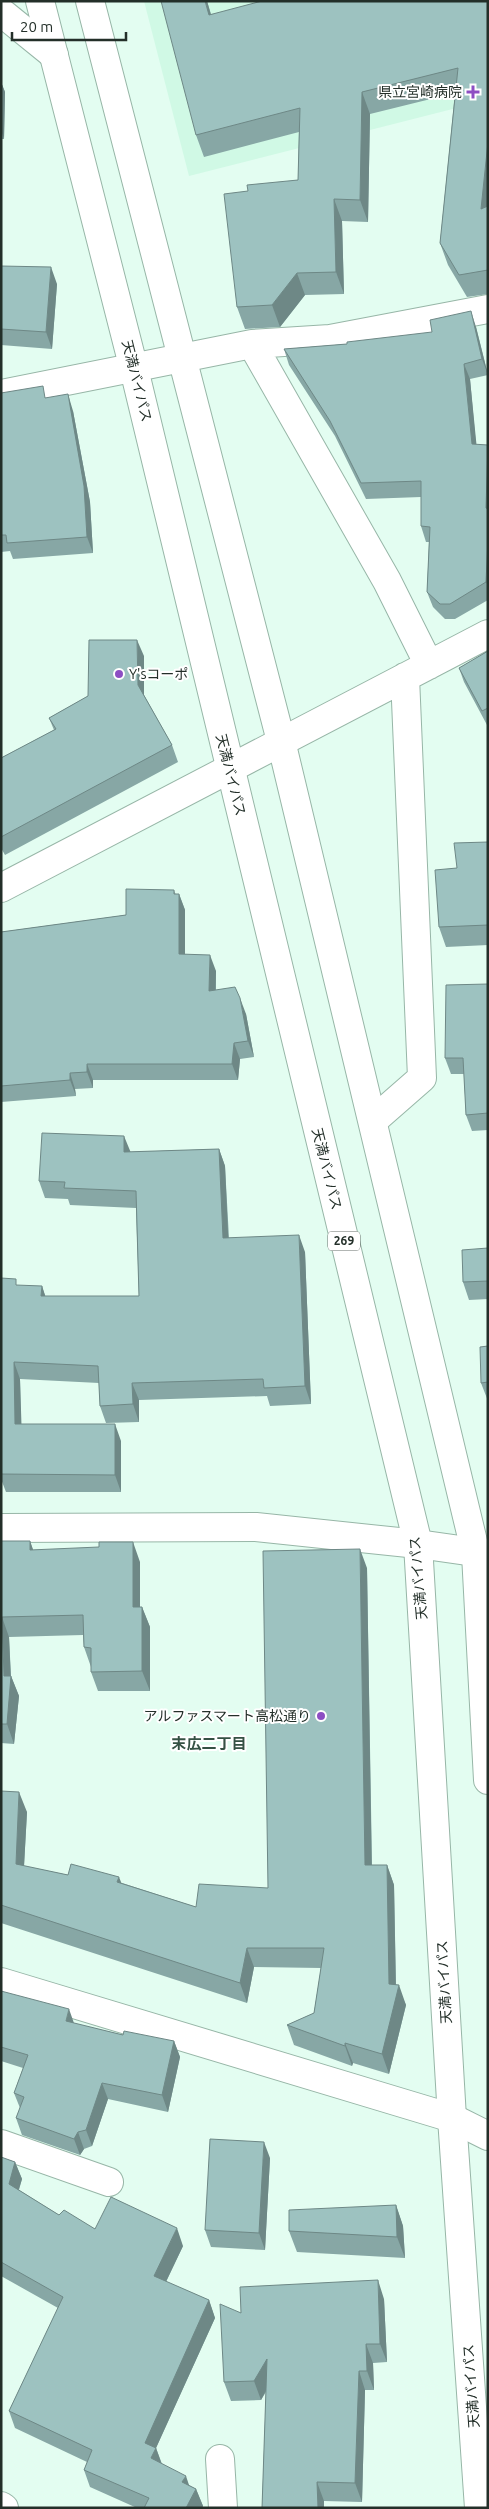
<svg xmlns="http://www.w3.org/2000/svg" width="489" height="2509" viewBox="0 0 489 2509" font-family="Ubuntu,'Noto Sans JP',sans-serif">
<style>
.built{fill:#d0f9e5}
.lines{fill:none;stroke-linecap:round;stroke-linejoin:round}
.minor-casing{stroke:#97b6a7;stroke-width:30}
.major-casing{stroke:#97b6a7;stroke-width:30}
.highway-casing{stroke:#97b6a7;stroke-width:30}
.minor{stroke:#fff;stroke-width:28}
.major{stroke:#fff;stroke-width:28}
.highway{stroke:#fff;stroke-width:28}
.wall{fill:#87a7a5}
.shaded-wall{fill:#6e8886}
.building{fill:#9dc2c0;stroke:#6e8886}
.poi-dot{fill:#8d4ec3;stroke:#fff;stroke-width:2}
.labels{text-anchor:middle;stroke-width:4;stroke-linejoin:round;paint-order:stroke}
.shield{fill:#fff;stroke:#656d69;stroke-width:1}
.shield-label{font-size:12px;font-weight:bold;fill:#232f29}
.poi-label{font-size:14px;fill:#232f29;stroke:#fff;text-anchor:end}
.street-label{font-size:14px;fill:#232f29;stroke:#fff}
.neighbourhood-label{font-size:15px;font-weight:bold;fill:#355144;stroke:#fff}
</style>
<rect width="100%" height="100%" fill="#e3fdf1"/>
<path class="built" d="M144 1H330L488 84V100L189 176Z"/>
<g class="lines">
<g class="minor-casing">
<path id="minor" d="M1 12 54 55
M252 344 387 581 429 665
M1 394 252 344 330 339 488 309
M1 888 488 634
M374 1120 422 1078 405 677
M1 1528 256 1527 418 1544 488 1554
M1 1982 452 2118 488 2136
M1 2144 109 2182
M220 2459 223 2508"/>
</g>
<g class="major-casing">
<path id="major" d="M1 2506 4 2508"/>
</g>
<g class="highway-casing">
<path id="highway" d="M40 1 134 369 418 1544 452 2118 479 2508
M90 1 281 741 476 1554 488 1780"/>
</g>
<use href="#minor" class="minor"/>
<use href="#major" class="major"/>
<use href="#highway" class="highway"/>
</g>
<path class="wall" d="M207 1 211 14 488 1V294L467 297 448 265 440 243 455 93 370 114 368 222 342 221 344 294 305 295 280 327 245 329 237 307 248 191 298 180 299 132 204 157 196 135Z
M1 82 5 92 4 139H1Z
M1 266 57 284 52 349 1 345Z
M476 327 488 375 470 379 476 445H488V600L455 619H445L433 607 427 592 429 542H426L421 526V497L366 499 335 436 289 365 284 349 347 344Z
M1 393 47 398 73 411 90 502 93 553 13 559 10 551 1 552Z
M488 651V725H487L464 682 459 668Z
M144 656V695L172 745 178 762 5 855 1 848V758L54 730 49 718 88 696Z
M488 842V945L446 947 439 927 457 868Z
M175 894H179L185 910V954L216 971V990L246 1014 254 1057 240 1059 238 1080H93V1088L75 1089 76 1096 1 1102V932L126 915Z
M488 984V1130L472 1131 466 1115 464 1074H451L445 1058Z
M219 1149 225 1166 229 1238 305 1252 311 1404 270 1406 267 1396 139 1400V1422L106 1423 100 1406 99 1383 20 1379 21 1424 121 1441V1492H6L1 1479V1278L18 1286H42L45 1296H139L136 1208 70 1205 68 1199 45 1198 39 1181 130 1152Z
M488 1248V1299L469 1300 463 1282Z
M488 1346V1401L481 1383Z
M1 1541H30L33 1550 140 1562V1607H142L150 1627V1691H98L91 1672V1667L84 1647 83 1635 9 1637 11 1676 19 1696 14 1744 1 1743Z
M367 1568 372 1865H387L394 1885 396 1985 406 2005 389 2074 353 2063 352 2066 294 2045 287 2025 314 2013 321 1968 254 1967 247 2003 1 1923V1791L27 1812 24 1866 68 1875 122 1883 196 1907 268 1888Z
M1 1991 73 2023 123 2035 174 2041 180 2057 168 2112 108 2099 92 2146 84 2149 80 2155 22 2135 16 2118 20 2108 14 2093 23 2068 1 2061Z
M1 2157 15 2162 22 2179 19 2190 59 2215 95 2229 183 2246 166 2282 209 2300 215 2318 156 2448 162 2464 189 2485 196 2489 203 2506 202 2508H137L90 2487 84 2470 87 2462 15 2428 9 2411 58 2308 1 2276Z
M270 2158 265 2250 211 2247 205 2230Z
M396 2205 403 2226 405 2258 297 2252 289 2231Z
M384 2299 387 2362 373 2363 374 2390H365L362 2502 324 2501V2508H262L266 2392 261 2400 231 2401 224 2382 241 2313Z"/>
<path class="shaded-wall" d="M205 1H207L217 37 209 15Z
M1 82 5 92 4 139 1 130Z
M362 92 370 114 368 222 360 200Z
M488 142V228L481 209Z
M334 199 342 221 344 294 336 272Z
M51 267 57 284 52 349 46 332Z
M297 273 305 295 280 327 272 305Z
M471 311 476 327 488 375 482 359Z
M464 364 470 379 478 460 472 444Z
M68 394 73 411 90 502 93 553 87 537Z
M488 457V513L486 508Z
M488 540V586L486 582Z
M137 640 144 656V701L138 685Z
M174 890 179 904V894L185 910V970L179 954Z
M210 955 216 971 215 1007 209 991Z
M240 998 246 1014 254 1057 248 1041Z
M234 1043 240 1059 238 1080 232 1064Z
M87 1064 93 1080V1088L87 1072Z
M70 1073 75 1089 76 1096 70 1080Z
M124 1136 131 1153 124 1152Z
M219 1149 225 1166 229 1255 223 1238Z
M299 1235 305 1252 311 1404 305 1386Z
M42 1286 48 1304 41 1296Z
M14 1362 20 1379 22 1441 15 1424Z
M132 1383 139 1400V1422L133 1404Z
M115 1424 121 1441V1492L115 1475Z
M30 1541 37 1561 30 1550Z
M133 1542 140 1562V1627L133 1607Z
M360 1549 367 1568 372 1885 365 1865Z
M142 1607 150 1627V1691L142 1671Z
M2 1617 9 1637 11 1682V1676L19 1696 14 1744 7 1724 4 1676Z
M19 1792 27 1812 23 1884 16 1864Z
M387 1865 394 1885 396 1996 399 1985 406 2005 389 2074 382 2054 389 1984Z
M119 1877 127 1897 117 1882Z
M247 1948 254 1967 247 2003 240 1983Z
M69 2009 75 2026 66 2021Z
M174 2041 180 2057 168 2112 162 2095Z
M345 2043 353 2063 352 2066 345 2046Z
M102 2083 108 2099 92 2146 86 2130Z
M78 2132 84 2149 80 2155 74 2139Z
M264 2142 270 2158 265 2250 259 2233Z
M15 2162 22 2179 15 2201 9 2184Z
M396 2205 403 2226 405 2258 397 2237Z
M177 2228 183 2246 160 2294 154 2276Z
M378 2280 384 2299 387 2362 380 2344Z
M209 2300 215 2318 156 2448 162 2465 158 2476 145 2443Z
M366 2344 373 2363 374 2390 367 2371Z
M267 2359 273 2377 261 2400 254 2381Z
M359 2371 365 2390 362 2502 355 2483Z
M186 2476 192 2494 182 2482Z
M317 2482 324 2501V2508H318Z
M196 2489 203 2506 202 2508H186Z"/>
<path class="building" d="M161 1H205L209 15 262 1H488V142L481 209 488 206V270L459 275 440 243 458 68 362 92 360 200 334 199 336 272 297 273 272 305 237 307 224 194 248 191 247 185 298 180 300 108 196 135Z
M1 266 51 267 46 332 1 329Z
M471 311 482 359 464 364 472 444 488 445 486 508 488 509V540L486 582 450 604H440L427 592 430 527 421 526V481L361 483 330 421 284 349 347 344V342L432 332 430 320Z
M43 386 45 398 68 394 84 486 87 537 7 543 6 535H1V393Z
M89 640H137L138 685 172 745 1 837V758L56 729 49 718 88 696Z
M488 651V708L482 711 459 668Z
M488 842V925L439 927 435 870 457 868 454 843Z
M126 889 174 890V894H179V954L210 955 209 991 235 987 240 998 248 1041 234 1043 232 1064H87V1072L70 1073V1080L1 1086V932L126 915Z
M488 984V1113L466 1115 463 1058H445L446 985Z
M42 1133 124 1136V1152L219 1149 223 1238 299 1235 305 1386 264 1388 263 1379 132 1383 133 1404 100 1406 98 1366 14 1362 15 1424H115V1475L1 1474V1278L16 1279V1285L42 1286 41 1296H139L136 1191 64 1188 65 1182 39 1181Z
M488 1248V1281L463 1282 462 1250Z
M488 1346V1382L481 1383 480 1347Z
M1 1541H30V1550L99 1547V1542H133V1607H142V1671L91 1672V1648L84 1647 83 1615 2 1617 4 1676H11L7 1724H1Z
M360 1549 365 1865H387L389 1984 399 1985 382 2054 345 2043V2046L287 2025 314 2013 324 1948H247L240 1983 1 1905V1791L19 1792 16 1864 68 1875 71 1864 119 1877 117 1882 196 1907 199 1884 268 1888 263 1551Z
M1 1991 69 2009 66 2021 123 2035 124 2031 174 2041 162 2095 102 2083 86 2130 78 2132 74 2139 16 2118 24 2097 14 2093 28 2055 1 2047Z
M210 2139 264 2142 259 2233 205 2230Z
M1 2157 15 2162 9 2184 59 2215 64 2210 95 2229 111 2197 177 2228 154 2276 209 2300 145 2443 156 2448 151 2458 186 2476 182 2482 196 2489 186 2508H144L149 2498 84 2470 92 2450 9 2411 63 2297 1 2262Z
M396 2205 397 2237 289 2231V2210Z
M378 2280 380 2344H366L367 2371H359L355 2483 317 2482 318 2508H262L267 2359 254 2381 224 2382 220 2304 241 2313 240 2287Z"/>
<g class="poi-dot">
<path d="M470.5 84.5h5v5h5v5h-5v5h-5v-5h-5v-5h5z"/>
<circle cx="119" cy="674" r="5"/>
<circle cx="321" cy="1716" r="5"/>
</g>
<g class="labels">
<rect class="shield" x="328" y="1231.5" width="32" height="19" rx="4"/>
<g class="shield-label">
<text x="344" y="1245">269</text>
</g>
<g class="poi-label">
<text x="462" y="97">県立宮崎病院</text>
<text x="129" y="679" text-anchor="start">Y'sコーポ</text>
<text x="311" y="1721">アルファスマート高松通り</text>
</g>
<g class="street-label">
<text transform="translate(137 381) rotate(76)" y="5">天満バイパス</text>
<text transform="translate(231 775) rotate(76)" y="5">天満バイパス</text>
<text transform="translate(327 1169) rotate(76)" y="5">天満バイパス</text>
<text transform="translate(418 1578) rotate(-95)" y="5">天満バイパス</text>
<text transform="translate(444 1982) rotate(-93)" y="5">天満バイパス</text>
<text transform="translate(471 2386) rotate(-94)" y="5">天満バイパス</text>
</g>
<g class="neighbourhood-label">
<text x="209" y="1749">末広二丁目</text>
</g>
</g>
<rect width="489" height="2509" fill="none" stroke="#232f29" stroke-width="5"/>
<path d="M12 32v8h114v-8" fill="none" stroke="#232f29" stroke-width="2.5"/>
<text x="20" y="32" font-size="15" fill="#232f29" stroke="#ffffff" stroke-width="4" paint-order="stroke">20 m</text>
</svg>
